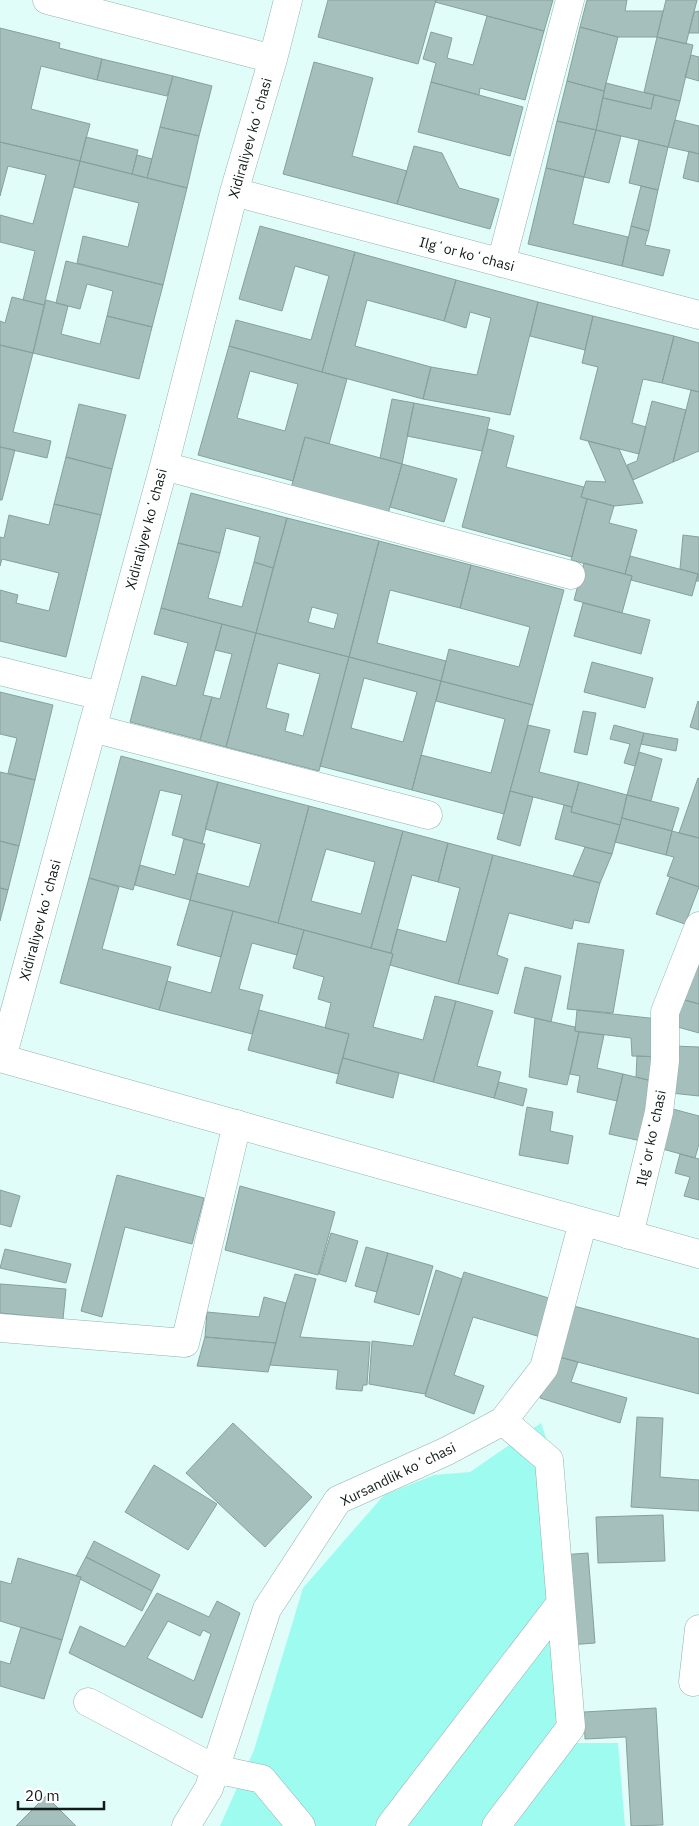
<svg xmlns="http://www.w3.org/2000/svg" width="699" height="1826" viewBox="0 0 699 1826" font-family="'IBM Plex Sans',sans-serif">
<style>
.green{fill:#9efbf0}
.building{fill:#a5c0bc;stroke:#86a09d;fill-rule:evenodd}
.lines{fill:none;stroke-linecap:round;stroke-linejoin:round}
.minor-casing{stroke:#96b0ac;stroke-width:29}
.major-casing{stroke:#96b0ac;stroke-width:29}
.minor{stroke:#fff;stroke-width:28}
.major{stroke:#fff;stroke-width:28}
.labels{text-anchor:middle;stroke-width:5;stroke-linejoin:round;paint-order:stroke}
.street-label{font-size:14px;fill:#111b19;stroke:#fff}
</style>
<rect width="100%" height="100%" fill="#e1fdf9"/>
<path class="green" d="M541 1423 553 1458 558 1548 577 1743H618L625 1826H220L254 1750 303 1588 384 1495 434 1475 470 1472Z"/>
<path class="building" d="M328 0H436L418 64 318 37Z
M436 0H553L544 31 435 2Z
M587 0H627L625 11H663L657 37H618L580 27Z
M666 0H697L686 44 657 37Z
M699 11V33H689L694 12Z
M487 16 544 31 525 100 480 88 479 95 431 82 436 63 423 59 431 32 452 38 447 58 473 65Z
M580 27 618 37 604 91 567 81Z
M0 28 60 43 59 48 102 59 97 80 41 66 31 109 90 124 80 161 0 142Z
M657 37 693 45 680 101 644 92Z
M691 55 699 57V81L685 77Z
M102 59 173 76 167 96 97 80Z
M314 62 373 78 352 156 407 171 397 204 283 174Z
M173 76 212 86 199 136 160 127Z
M567 81 604 91 596 130 557 121Z
M431 82 523 107 510 156 418 132Z
M606 83 654 95 651 109 603 98Z
M654 95 680 101 668 147 596 130 603 98 651 109Z
M675 120 699 126V154L668 147Z
M557 121 596 130 584 177 546 168Z
M160 127 199 136 187 188 147 178Z
M596 130 621 136 609 183 584 177Z
M86 137 138 150 132 174 80 161Z
M639 140 668 147 658 190 629 183Z
M0 142 80 161 44 305 23 300 35 251 0 242V215L33 224 46 175 8 166 0 196Z
M414 146 442 153 459 188 499 199 490 229 397 204Z
M689 151 699 154V182L683 178Z
M137 155 152 159 147 178 132 174Z
M80 161 187 188 163 285 77 263 83 236 128 247 139 203 74 187Z
M546 168 584 177 573 224 628 237 622 266 528 244Z
M641 186 658 190 649 231 631 226Z
M260 226 355 252 322 372 229 346 236 320 311 340 329 276 295 266 282 311 239 299Z
M631 226 649 231 645 245 670 250 663 276 622 266Z
M355 252 456 280 444 321 367 300 355 346 431 367 423 399 322 372Z
M66 261 163 285 152 327 107 316 113 291 87 284 80 309 56 303Z
M456 280 538 302 510 415 423 399 431 367 477 375 491 318 470 312 466 328 444 321Z
M12 297 44 305 33 353 0 345V321L5 323Z
M46 300 68 306 61 334 100 344 107 316 152 327 139 379 33 353Z
M538 302 593 316 585 350 530 336Z
M593 316 674 336 662 383 643 379 632 423 646 427 639 454 580 439 598 367 582 363Z
M674 336 699 343V392L662 383Z
M0 345 33 353 13 432 51 441 47 458 0 447Z
M229 346 347 379 329 444 305 437 293 481 198 455ZM250 371 298 384 285 431 237 418Z
M691 390 699 392V451L673 462Z
M392 399 414 403 402 464 380 458Z
M652 401 686 410 673 462 633 480 627 465 637 461Z
M414 403 490 418 482 451 407 436Z
M79 404 126 415 112 469 66 457Z
M488 429 514 436 506 467 584 487 581 497 587 499 572 557 462 527Z
M305 437 402 464 388 514 291 488Z
M588 441 619 449 643 503 614 506 581 497 586 481 606 482Z
M0 447 15 450 2 500H0Z
M66 457 112 469 101 515 54 504Z
M402 464 457 479 444 522 390 507Z
M191 493 287 518 273 568 254 562 260 537 226 528 220 553 178 543Z
M587 499 614 506 609 523 637 530 625 574 571 560Z
M54 504 101 515 66 657 0 641V590L18 595 16 603 49 611 59 573 2 559 0 566V537L4 538 9 515 49 525Z
M287 518 379 541 349 657 256 633ZM312 607 338 614 334 629 308 622Z
M683 535 699 537V581H696L698 574 680 569Z
M379 541 471 565 460 608 390 590 377 643 446 661 441 681 349 657Z
M178 543 220 553 208 598 242 607 254 562 273 568 256 633 161 608Z
M630 556 698 574 692 596 631 580 632 576 625 574Z
M584 563 632 576 622 613 574 600Z
M471 565 564 590 533 705 441 681 449 649 519 667 530 627 460 608Z
M583 603 650 620 641 654 574 636Z
M161 608 222 624 203 695 212 697 200 740 130 722 142 676 176 686 188 643 154 634Z
M222 624 256 633 226 747 200 740 212 697 220 699 232 654 215 650Z
M256 633 349 657 319 771 226 747ZM278 663 320 674 303 736 285 731 289 714 266 708Z
M349 657 441 681 412 790 320 766ZM364 678 417 692 403 742 351 728Z
M592 662 653 678 645 708 584 692Z
M441 681 533 705 504 814 412 790 421 755 491 773 505 719 436 701Z
M0 692 53 705 35 780 8 773 17 738 0 734Z
M698 701 699 702V730L690 727Z
M583 711 596 713 587 755 574 752Z
M528 725 550 730 539 772 579 782 572 807 510 791Z
M614 725 644 733 635 766 624 763 630 744 610 739Z
M644 733 678 739 676 751 641 744Z
M639 752 662 759 651 801 627 795Z
M121 756 218 782 202 844 172 835 182 795 160 790 133 890 89 878Z
M0 772 35 780 19 846 0 841Z
M698 778 699 779V838L679 833Z
M218 782 309 806 278 923 190 900 197 873 249 887 261 844 205 829Z
M579 782 627 795 620 825 571 812Z
M510 791 533 797 520 846 497 839Z
M627 795 679 808 672 831 622 818Z
M564 805 572 807 571 812 620 825 612 854 555 839Z
M309 806 403 831 371 948 278 923ZM326 849 375 862 361 914 311 901Z
M622 818 672 831 666 855 615 842Z
M403 831 448 843 438 882 412 875 391 953 371 948Z
M672 831 699 838V887L667 876 674 857 666 855Z
M184 839 205 844 190 900 135 885 140 865 175 875Z
M0 841 19 846 8 890 0 888Z
M448 843 493 855 458 984 390 965 393 954 391 953 397 929 446 942 460 888 438 882Z
M585 847 612 854 600 883 573 876Z
M493 855 600 883 589 923 574 920 572 929 509 913 497 955 508 959 498 994 458 984Z
M670 877 699 887 685 924 656 914Z
M89 878 119 887 102 949 171 967 159 1010 60 983Z
M0 888 8 890 0 921Z
M190 900 233 911 221 957 177 945Z
M233 911 304 930 297 955 252 943 239 989 263 995 252 1034 159 1010 167 981 211 993Z
M304 930 393 954 373 1027 423 1040 435 996 456 1001 433 1082 343 1058 349 1034 325 1028 331 1003 318 999 324 977 293 968Z
M699 930V1004L674 997Z
M578 943 624 950 613 1013 567 1009Z
M525 967 561 976 551 1022 514 1013Z
M674 997 699 1004V1033L667 1024Z
M456 1001 493 1011 477 1066 501 1072 494 1098 433 1082Z
M259 1010 349 1034 338 1074 248 1050Z
M577 1010 658 1019 662 1057 632 1056 631 1038 575 1031Z
M535 1018 575 1027V1031L579 1032 567 1085 529 1077Z
M579 1032 604 1035 597 1068 623 1074 617 1101 577 1092 580 1076 570 1074Z
M674 1046 699 1047V1096L671 1093Z
M637 1056 662 1057 660 1083 636 1077Z
M343 1058 399 1073 393 1098 336 1083Z
M623 1074 660 1083 646 1142 609 1134Z
M499 1082 527 1089 523 1106 494 1098Z
M527 1107 553 1112 550 1131 573 1136 568 1164 519 1155Z
M669 1108 699 1116V1144L695 1158 659 1148Z
M680 1154 699 1159V1200L684 1196 690 1177 675 1173Z
M117 1175 204 1198 192 1244 125 1227 102 1317 81 1311Z
M240 1186 335 1212 318 1275 225 1250Z
M0 1190 20 1196 11 1227 0 1224Z
M331 1233 358 1241 346 1282 319 1274Z
M366 1247 388 1253 377 1292 355 1286Z
M5 1249 71 1264 66 1283 0 1268Z
M388 1253 433 1266 419 1315 374 1302Z
M436 1270 462 1279 425 1394 369 1384 372 1341 413 1346Z
M464 1272 555 1300 544 1338 473 1317 454 1375 484 1386 474 1414 425 1396Z
M295 1274 316 1279 300 1337 370 1342 367 1385H363L362 1391 336 1389 338 1370 270 1365 286 1303Z
M0 1284 66 1289 63 1319 0 1313Z
M264 1297 286 1303 276 1343 205 1337 207 1312 259 1317Z
M570 1305 699 1339V1394L555 1356Z
M205 1337 276 1343 268 1372 197 1366Z
M556 1356 578 1362 571 1382 627 1398 620 1423 540 1398Z
M637 1417 663 1418 660 1477 699 1480V1511L631 1507Z
M233 1423 312 1497 265 1547 186 1473Z
M154 1465 217 1504 188 1550 125 1512Z
M663 1515 665 1561 598 1563 596 1517Z
M94 1541 160 1575 152 1591 86 1557Z
M588 1553 595 1643 569 1645 561 1555Z
M86 1557 152 1591 142 1611 80 1579 81 1577 76 1576Z
M18 1558 81 1577 62 1640 0 1621V1581L11 1584Z
M157 1593 209 1617 217 1601 240 1613 202 1718 69 1653 80 1626 125 1647ZM168 1621 200 1636 203 1630 211 1634 194 1681 147 1658Z
M21 1627 62 1640 44 1699 0 1686V1661L10 1664Z
M656 1708 663 1825 631 1826 626 1737 585 1739 584 1712Z
M46 1796 76 1826H16Z"/>
<g class="lines">
<g class="minor-casing">
<path id="minor" d="M47 0 273 59
M234 192 699 315
M501 263 570 0
M164 466 571 575
M0 671 101 696
M92 728 428 815
M2 1058 164 466 234 192 273 59 288 0
M629 1235 659 1112 665 1061V1012L699 926
M0 1328 185 1343 237 1124
M693 1682 699 1629
M88 1702 215 1769 262 1779 301 1826
M186 1826 209 1788 267 1609 338 1500 447 1451 503 1421 544 1368 583 1222
M390 1826 560 1604
M496 1826 571 1727 549 1460 503 1421"/>
</g>
<g class="major-casing">
<path id="major" d="M0 1058 699 1254"/>
</g>
<use href="#minor" class="minor"/>
<use href="#major" class="major"/>
</g>
<g class="labels">
<g class="street-label">
<text transform="translate(250 138) rotate(-74)" y="5">Xidiraliyev koʻchasi</text>
<text transform="translate(467 254) rotate(15)" y="5">Ilgʻor koʻchasi</text>
<text transform="translate(146 529) rotate(-75)" y="5">Xidiraliyev koʻchasi</text>
<text transform="translate(40 920) rotate(-75)" y="5">Xidiraliyev koʻchasi</text>
<text transform="translate(651 1138) rotate(-78)" y="5">Ilgʻor koʻchasi</text>
<text transform="translate(398 1474) rotate(-26)" y="5">Xursandlik koʻchasi</text>
</g>
</g>
<path d="M18 1801v8h86v-8" fill="none" stroke="#111b19" stroke-width="2.5"/>
<text x="25" y="1801" font-size="15" fill="#111b19" stroke="#ffffff" stroke-width="4" paint-order="stroke">20 m</text>
</svg>
